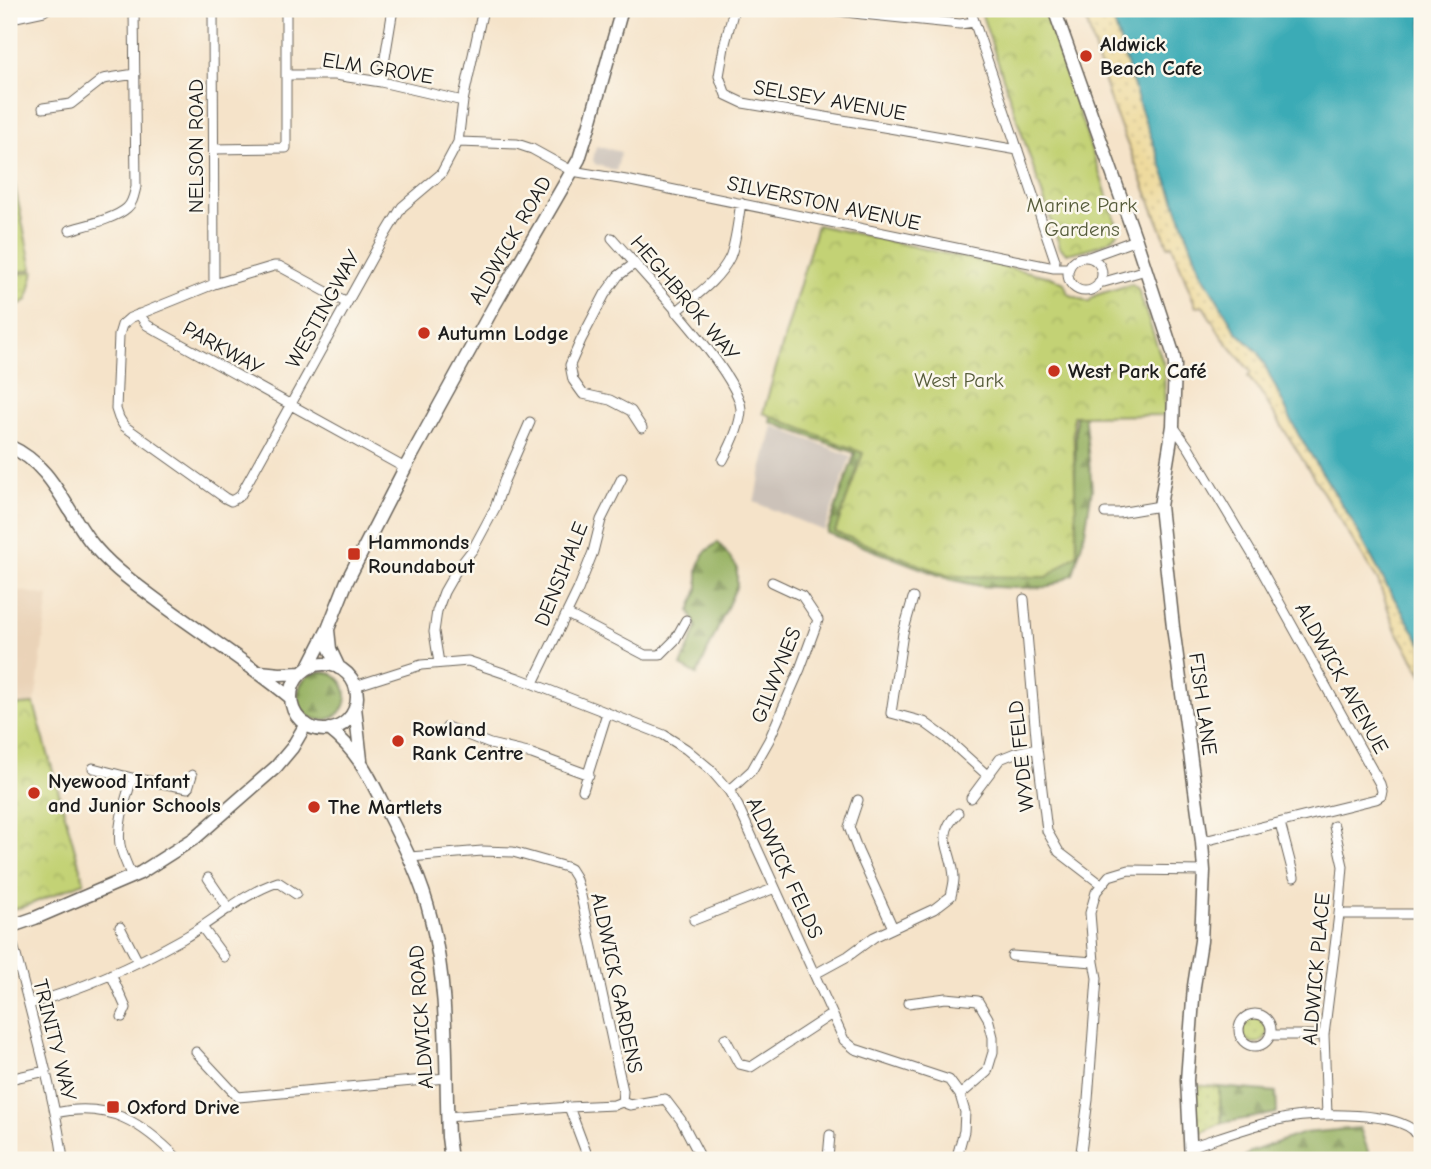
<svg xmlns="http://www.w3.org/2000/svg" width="1431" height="1169" viewBox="0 0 1431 1169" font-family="'Comic Neue',sans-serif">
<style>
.built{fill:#ead3b8}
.industrial{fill:#ccc2b9}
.grass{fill:url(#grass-dots);stroke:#707748;stroke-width:2}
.forest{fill:url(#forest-firs);stroke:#5b6841;stroke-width:2}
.sand{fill:url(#sand-dots);stroke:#857b5d;stroke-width:2}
.park{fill:url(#park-crowns);stroke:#707748;stroke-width:2}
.pitch{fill:#c3d275;stroke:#707748;stroke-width:2}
.water{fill:#3aabb6;stroke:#2b6469;stroke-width:2}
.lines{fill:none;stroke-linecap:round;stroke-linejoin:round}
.street-casing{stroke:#686259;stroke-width:11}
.secondary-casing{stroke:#686259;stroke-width:15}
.street{stroke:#fff;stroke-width:9}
.secondary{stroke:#fff;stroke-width:12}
.poi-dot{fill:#c8321e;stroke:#fbf7ec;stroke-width:2.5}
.labels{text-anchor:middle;stroke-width:5;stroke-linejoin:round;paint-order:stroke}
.poi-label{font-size:21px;font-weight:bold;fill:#1c1c1c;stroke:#fbf7ec;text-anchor:start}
.street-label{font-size:21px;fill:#1c1c1c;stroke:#fbf7ec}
.park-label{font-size:21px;fill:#565c3b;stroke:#fbf7ec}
</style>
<defs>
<pattern id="grass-dots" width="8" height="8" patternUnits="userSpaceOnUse" patternTransform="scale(1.75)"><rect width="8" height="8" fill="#c3d275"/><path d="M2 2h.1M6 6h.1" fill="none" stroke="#a7b465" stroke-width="1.8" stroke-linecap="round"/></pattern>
<pattern id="forest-firs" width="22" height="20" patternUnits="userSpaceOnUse" patternTransform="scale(1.75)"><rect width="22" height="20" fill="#9ab466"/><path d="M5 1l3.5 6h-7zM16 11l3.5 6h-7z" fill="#7d9253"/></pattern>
<pattern id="sand-dots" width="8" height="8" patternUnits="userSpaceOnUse" patternTransform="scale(1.75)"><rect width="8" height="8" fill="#eeda9e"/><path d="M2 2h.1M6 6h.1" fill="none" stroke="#ccba88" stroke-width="1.8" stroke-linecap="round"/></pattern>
<pattern id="park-crowns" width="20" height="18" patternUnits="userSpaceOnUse" patternTransform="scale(1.75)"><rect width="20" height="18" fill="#c3d275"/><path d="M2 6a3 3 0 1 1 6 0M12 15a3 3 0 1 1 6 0" fill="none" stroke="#a7b465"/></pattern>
</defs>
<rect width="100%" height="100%" fill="#fbf7ec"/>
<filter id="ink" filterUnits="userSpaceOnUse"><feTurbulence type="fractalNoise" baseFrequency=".0143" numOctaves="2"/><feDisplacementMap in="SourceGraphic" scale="14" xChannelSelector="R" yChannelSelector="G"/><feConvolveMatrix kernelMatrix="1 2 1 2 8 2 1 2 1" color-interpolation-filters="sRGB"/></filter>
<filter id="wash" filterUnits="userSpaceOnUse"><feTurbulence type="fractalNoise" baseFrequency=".00686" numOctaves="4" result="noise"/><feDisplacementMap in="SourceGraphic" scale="28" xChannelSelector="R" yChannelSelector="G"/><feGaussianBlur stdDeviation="1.57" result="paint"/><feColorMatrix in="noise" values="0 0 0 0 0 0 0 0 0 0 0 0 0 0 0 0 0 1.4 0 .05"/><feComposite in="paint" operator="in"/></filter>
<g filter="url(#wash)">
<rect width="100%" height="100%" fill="#f5e3c9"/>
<path class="built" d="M9 587 21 591 49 596 35 703 85 882 58 895 9 912Z"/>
<path class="industrial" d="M596 146 621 152 616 171 595 164 593 160Z
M773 426 851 456 824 531 754 502Z"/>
<path class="grass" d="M34 271 27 300 9 310V276Z
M1242 1030a13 13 0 1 1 26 0a13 13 0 1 1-26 0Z
M1191 1085 1219 1087 1222 1123 1196 1135Z"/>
<path class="forest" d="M781 384 1075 489 1076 408 1084 413 1092 489 1085 532 1073 574 1049 587 1015 588 980 586 949 579 827 533 855 453 770 422Z
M718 542 737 567V585L697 675 681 666 697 627 690 611 698 589V569L704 553Z
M298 696a24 24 0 1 1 48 0a24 24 0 1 1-48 0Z
M1219 1087 1276 1092 1277 1113 1222 1123Z
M1360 1128 1371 1160H1242L1250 1152 1304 1133Z"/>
<path class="sand" d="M1083 9H1199L1422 538V674L1395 628 1378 581 1260 391 1248 377 1251 372 1222 337 1203 306 1196 307 1172 245 1168 246 1109 98Z"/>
<path class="park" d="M980 9H1044L1119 231C1111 245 1086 249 1071 253H1066L1060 247Z
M817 225 1051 277 1064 283 1068 294 1089 302 1092 298 1096 295 1132 284 1138 289 1164 366 1165 415 1073 416 1077 554 1047 577 949 576 835 532 863 453 763 413Z
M34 704 84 882 26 906 9 910V706Z"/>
<path class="pitch" d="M9 158 32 269 9 274Z"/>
<path class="water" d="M1110 9H1422V645L1387 586 1351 519 1298 434 1259 353 1236 331 1201 272 1140 107Z"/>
</g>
<g filter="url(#ink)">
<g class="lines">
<g class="street-casing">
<path id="street" d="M213 9 214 284
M734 9 724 47 719 76 726 95 743 103 1018 150
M823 9 862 14 960 24 974 22
M970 9 1055 260 1054 268
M16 17 44 11 47 9
M287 75H335L381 82 463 101
M381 82 393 9
M43 108 71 104 103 79 135 74
M458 142 517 144 532 149 572 171 626 180 1054 268H1069
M214 149 286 148V9
M70 230C86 225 115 219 127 208 133 203 134 194 136 187L134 9
M612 238C639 269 739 373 741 409 741 424 730 447 723 460
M1089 257 1136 240
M1068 274a17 17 0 1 1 34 0a17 17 0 1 1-34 0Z
M634 264 618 276 605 294 581 340 570 365 573 380 583 394 610 400 631 411 642 428
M1099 282H1104L1146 270
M347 303 279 266H274L214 284 130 318 122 325 119 335 116 409 119 418 124 426 225 498 231 501 240 496 379 245 402 207 441 174 458 142 463 101 483 9
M676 312C695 296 719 280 730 257 736 243 738 219 741 203
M139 314 147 325 159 332 405 468
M1173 426 1189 448 1257 562 1380 784 1382 791 1381 796 1376 799 1208 840
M1105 513H1119L1160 506
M913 598 903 633 891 713 924 722 946 738 987 775
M1024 599 1037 748 1047 831 1059 852 1102 885
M567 614 645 655H660L675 640 686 620
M439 663 434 632 437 611 444 592 456 571 473 549 495 508 504 481 530 422
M533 683 578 590 593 552 601 520 622 478
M355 686 421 665 468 661 518 678 664 735 686 749 710 769 729 791 738 806 844 1040 855 1049 949 1080 960 1095 965 1112 964 1131 956 1160
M447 727 490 744 532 754 589 775
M93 768 132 778 188 788 192 775
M132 778C126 799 117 823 120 845 122 855 128 867 132 877
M583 790 607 713
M729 791 752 770 769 740 800 669 818 620 802 596 772 582
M971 798 1000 759 1015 753 1037 748
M858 800 849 827 858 851 893 928
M1280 823 1294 877
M410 857 482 851 513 852 566 867 570 869 575 877 581 896 623 1091 622 1102
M208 878 229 909
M1339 914H1418L1422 912
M694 920 775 888
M120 927 138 962
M202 927 224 957
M9 930C21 973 32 1016 43 1060 51 1093 59 1126 63 1160
M1012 956 1094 962
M111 974 126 1008 122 1017
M815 974 848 956 874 937 934 909 951 896C952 891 954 884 954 879 954 851 933 837 958 813
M908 1003 946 998 978 1001 988 1018 993 1037V1052L987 1072 960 1095
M29 1004C82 989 134 966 182 939 214 921 242 894 278 882L296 894
M1239 1030a16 16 0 1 1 32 0a16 16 0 1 1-32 0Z
M1270 1035H1324
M725 1038 739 1064 751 1067 832 1014
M196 1052 238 1097 446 1078
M9 1079 46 1071
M622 1102 630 1105 665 1099 681 1120 702 1160
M569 1107 589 1160
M55 1113C109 1101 142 1122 179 1160
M1327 1115 1324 1035 1339 914 1343 866 1334 826
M447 1117 569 1107 614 1105 622 1102
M1190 1147C1218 1138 1245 1128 1273 1121 1305 1113 1385 1110 1412 1129 1416 1132 1419 1138 1422 1142
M829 1160 828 1158 830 1135
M1078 1160 1081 1152 1088 1100 1097 978 1094 962 1090 913 1096 892 1109 876 1129 870 1204 871"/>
</g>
<g class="secondary-casing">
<path id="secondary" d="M1054 9 1136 240 1173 353 1175 364 1173 426 1160 506 1173 627 1202 842 1204 871 1201 941 1194 986 1187 1080 1191 1160
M9 446C52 465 64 506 90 541 110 567 137 585 162 604 205 636 250 664 291 698
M328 630 330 649 339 668
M291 697a33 33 0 1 1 66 0a33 33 0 1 1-66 0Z
M308 668 328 629 347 581 405 468 494 306 579 159 589 127 622 9
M260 672 280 674 301 673
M355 707 361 760
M329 729C359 752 370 778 386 810 404 845 422 880 431 919 449 990 445 1064 448 1137L451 1160
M9 927 35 918 140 873 195 838 276 767 292 748 306 724"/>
</g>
<use href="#street" class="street"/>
<use href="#secondary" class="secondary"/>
</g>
</g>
<g class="poi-dot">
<circle cx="1086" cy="56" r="7"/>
<circle cx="424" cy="333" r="7"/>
<circle cx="1054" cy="371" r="7"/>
<rect x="347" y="547" width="14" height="14" rx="3.5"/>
<circle cx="398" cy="741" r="7"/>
<circle cx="34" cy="793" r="7"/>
<circle cx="314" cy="807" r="7"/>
<rect x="106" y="1100" width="14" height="14" rx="3.5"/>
</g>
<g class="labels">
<g class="poi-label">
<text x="1100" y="51">Aldwick<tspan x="1100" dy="24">Beach Cafe</tspan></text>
<text x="438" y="340">Autumn Lodge</text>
<text x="1068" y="378">West Park Café</text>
<text x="368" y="549">Hammonds<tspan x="368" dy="24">Roundabout</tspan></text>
<text x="412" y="736">Rowland<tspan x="412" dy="24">Rank Centre</tspan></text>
<text x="48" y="788">Nyewood Infant<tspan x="48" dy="24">and Junior Schools</tspan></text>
<text x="328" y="814">The Martlets</text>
<text x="127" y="1114">Oxford Drive</text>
</g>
<g class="street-label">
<text transform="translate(378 68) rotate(9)" y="7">ELM GROVE</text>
<text transform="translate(830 100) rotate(10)" y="7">SELSEY AVENUE</text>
<text transform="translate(196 146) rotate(-90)" y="7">NELSON ROAD</text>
<text transform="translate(824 203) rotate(12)" y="7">SILVERSTON AVENUE</text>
<text transform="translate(510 240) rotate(-60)" y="7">ALDWICK ROAD</text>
<text transform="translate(685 298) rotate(50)" y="7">HEGHBROK WAY</text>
<text transform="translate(323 309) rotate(-61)" y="7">WESTINGWAY</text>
<text transform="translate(223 348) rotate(29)" y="7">PARKWAY</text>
<text transform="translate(561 574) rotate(-68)" y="7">DENSIHALE</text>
<text transform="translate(776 675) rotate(-68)" y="7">GILWYNES</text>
<text transform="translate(1342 678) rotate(61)" y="7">ALDWICK AVENUE</text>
<text transform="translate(1203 704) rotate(82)" y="7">FISH LANE</text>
<text transform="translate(1021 756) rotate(-96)" y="7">WYDE FELD</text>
<text transform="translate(785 868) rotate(65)" y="7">ALDWICK FELDS</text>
<text transform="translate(1316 969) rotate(-85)" y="7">ALDWICK PLACE</text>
<text transform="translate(617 983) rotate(78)" y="7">ALDWICK GARDENS</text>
<text transform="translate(421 1017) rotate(-94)" y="7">ALDWICK ROAD</text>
<text transform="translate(55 1040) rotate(76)" y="7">TRINITY WAY</text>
</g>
<g class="park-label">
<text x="1082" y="212">Marine Park<tspan x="1082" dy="24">Gardens</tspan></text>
<text x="959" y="387">West Park</text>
</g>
</g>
<rect width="1431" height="1169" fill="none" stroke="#fbf7ec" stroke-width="35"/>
</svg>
